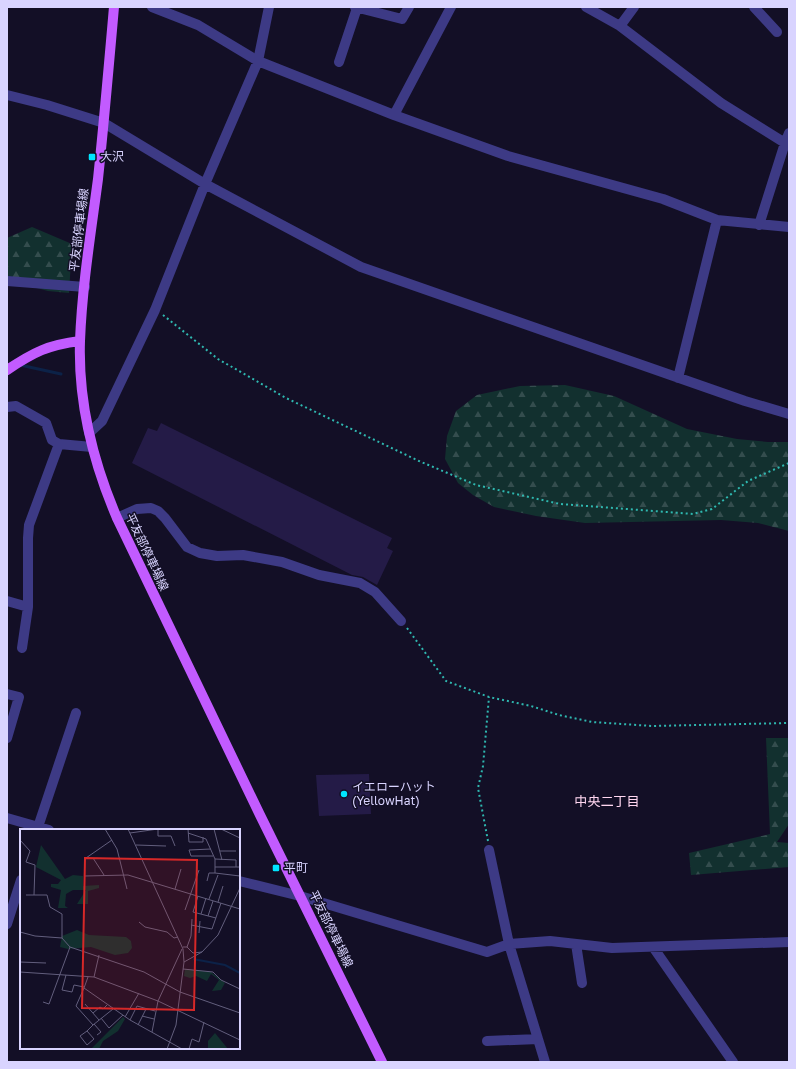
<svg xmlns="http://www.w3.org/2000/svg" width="796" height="1069" viewBox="0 0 796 1069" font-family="'Golos Text','Noto Sans JP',sans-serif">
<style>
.forest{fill:url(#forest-firs)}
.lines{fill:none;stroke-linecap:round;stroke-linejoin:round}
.stream{stroke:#0c2248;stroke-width:3}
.building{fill:#241b47}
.path{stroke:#2fb8b0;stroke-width:2;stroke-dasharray:2 3;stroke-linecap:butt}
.minor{stroke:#3d3a85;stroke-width:10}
.major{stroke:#c25bff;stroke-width:10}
.poi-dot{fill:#00e5ff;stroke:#130f26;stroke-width:1.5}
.labels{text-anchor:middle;stroke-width:3;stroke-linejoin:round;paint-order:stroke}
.poi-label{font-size:12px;fill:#d9d4ff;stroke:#130f26;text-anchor:start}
.street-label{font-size:12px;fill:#d9d4ff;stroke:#130f26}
.neighbourhood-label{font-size:13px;fill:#ffd6f0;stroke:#130f26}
.inset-river{fill:none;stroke:#0c2248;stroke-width:2}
.inset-road{fill:none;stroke:#625e7d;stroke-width:1}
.view{fill:#d62828;fill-opacity:0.15;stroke:#d62828;stroke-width:2}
.inset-edge{fill:none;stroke:#d9d4ff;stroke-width:2}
</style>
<defs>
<pattern id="forest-firs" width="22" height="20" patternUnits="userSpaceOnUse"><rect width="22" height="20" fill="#12302f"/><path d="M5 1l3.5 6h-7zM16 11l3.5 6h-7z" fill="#344d4e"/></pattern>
</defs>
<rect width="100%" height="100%" fill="#130f26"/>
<path class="forest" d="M32 227 72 244 69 293 48 291 7 280V238Z
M565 385 614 396 687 429 737 439 768 442H789V531L758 523 721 520 585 523 536 516 494 507 473 495 458 483 445 459 447 436 456 411 477 395 520 386Z
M766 738H789V824L777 842 789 843V867L691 875 689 853 770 834Z"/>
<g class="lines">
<path class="stream" d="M20 365 61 374"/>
</g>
<path class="building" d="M161 423 392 538 387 548 393 551 377 585 363 577 352 575 132 463 148 428 157 431Z
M369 774 371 814 319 816 316 775Z"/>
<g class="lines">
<path class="path" d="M163 315 218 359 286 398 419 461 476 485 560 504 693 514 712 509 748 481 789 463
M407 628 446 681 489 697 531 706 559 715 592 722 652 726 789 723
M488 841 478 788 483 766 489 697"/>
<path class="minor" d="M152 7 198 25 258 61 394 115 508 156 663 199 717 220 789 227
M355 7 402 19 409 7
M586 7 620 26 721 103 785 143 759 225
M754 7 777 32
M620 26 634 7
M339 62 357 8
M7 95 47 105 104 123 205 184 361 267 745 401 789 414
M394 115 451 7
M785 143 789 133
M7 281 85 287
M678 378 717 220
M7 407 16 406 46 423 52 440 59 444
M89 433 102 421 155 310 205 184 258 61 269 7
M117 518 137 509 151 508 158 511 165 518 187 547 200 553 217 556 243 555 282 562 319 575 360 583 375 592 401 621
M7 601 28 607
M22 648 28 607V538L29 525 59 444 92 447
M7 694 19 697 7 738
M7 818 49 830
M37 830 76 713
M489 850 509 944 545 1062
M239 881 300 896 487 952 509 944 550 941 612 948 789 942
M7 924 21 880
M576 944 582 983
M653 947 733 1062
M487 1041 538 1039"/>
<path class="major" d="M114 7C109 64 104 122 98 179 91 232 82 287 80 341 78 402 93 462 117 518L260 815 382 1062
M7 370C34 352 48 345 80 341"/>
</g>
<g class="poi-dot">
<rect x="88" y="153" width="8" height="8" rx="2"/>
<circle cx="344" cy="794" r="4"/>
<rect x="272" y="864" width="8" height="8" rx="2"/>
</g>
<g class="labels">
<g class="poi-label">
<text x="100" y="161">大沢</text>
<text x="352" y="791">イエローハット<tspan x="352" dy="14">(YellowHat)</tspan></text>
<text x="284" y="872">平町</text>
</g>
<g class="street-label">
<text transform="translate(79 230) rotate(-83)" y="4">平友部停車場線</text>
<text transform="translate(147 552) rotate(65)" y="4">平友部停車場線</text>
<text transform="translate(331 929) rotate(64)" y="4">平友部停車場線</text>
</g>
<g class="neighbourhood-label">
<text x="607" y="806">中央二丁目</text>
</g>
</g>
<g transform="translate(20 829)">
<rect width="220" height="220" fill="#130f26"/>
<path d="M195 204 208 220H188V212Z" fill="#12302f"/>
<path d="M21 16 45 50 53 46 63 47V57L79 56V59L68 62V75H57L66 61H53L46 65 45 77 48 79H38L41 61 31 58V55H38L41 51 16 38ZM57 101 69 106 106 108 111 112 112 119 108 124 95 126 71 118 48 120 40 118 42 107ZM165 140 191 143 205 154 201 161 192 162 199 151 191 145 187 152 176 147 170 149 164 147ZM103 188 105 190 98 202 83 212 79 220H71Z" fill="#12302f"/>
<path class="inset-river" d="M173 130 205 136 220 144"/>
<path class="inset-road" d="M85 0 97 20 107 60M108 0 163 120 164 133 156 196 147 220M168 0 169 13H183V8M194 0 202 31M201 0 220 9M138 1V7H151L155 17M110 4 138 0M168 4 186 10 195 30V44L220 47M0 11 10 22 6 33 15 36 14 66M116 16 146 17M191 20 169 21 171 27H193M200 22H216M66 29 92 11M73 29 84 46M195 30 216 31V38M195 38H220M64 47 108 46 220 80M187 52 189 44H195M155 60 161 40M6 66H27L30 78 42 85V109L50 118 124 143 160 163 220 184M178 67 173 83 196 89M189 70 198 46M198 73 203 57M165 81 179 41M181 85 186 69M188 87 193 72M119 93 125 98 147 103 154 109 158 108M171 96 192 100 201 74M0 103 15 107 42 109M179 104 180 92M163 118H167L171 107 172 90M167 118 173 124 182 123M0 133 26 134M164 133 182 123 198 106 220 59M163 140 193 143 201 151 220 160M0 143 74 148 138 172 220 211M46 146 42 161 52 163 54 156 64 158M68 148 64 159 110 191 162 220M74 148 79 126M64 159 56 177 73 196 93 180M23 173 29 175 50 118M65 175 79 191M73 184 80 178 83 180 87 176M122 187 134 190M105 188 119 164M81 189 89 199 103 186M110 191 117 177 135 182M74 195 81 203 77 206M118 196 126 180M67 202 74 210 67 216 60 207 67 202 73 196M132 203 138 172 162 120M169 220 172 210 179 213 184 193"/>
<path class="view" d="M65 29 177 31 174 181 62 179Z"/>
<rect width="220" height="220" class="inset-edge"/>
</g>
<rect width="796" height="1069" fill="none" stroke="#d9d4ff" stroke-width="16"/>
</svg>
